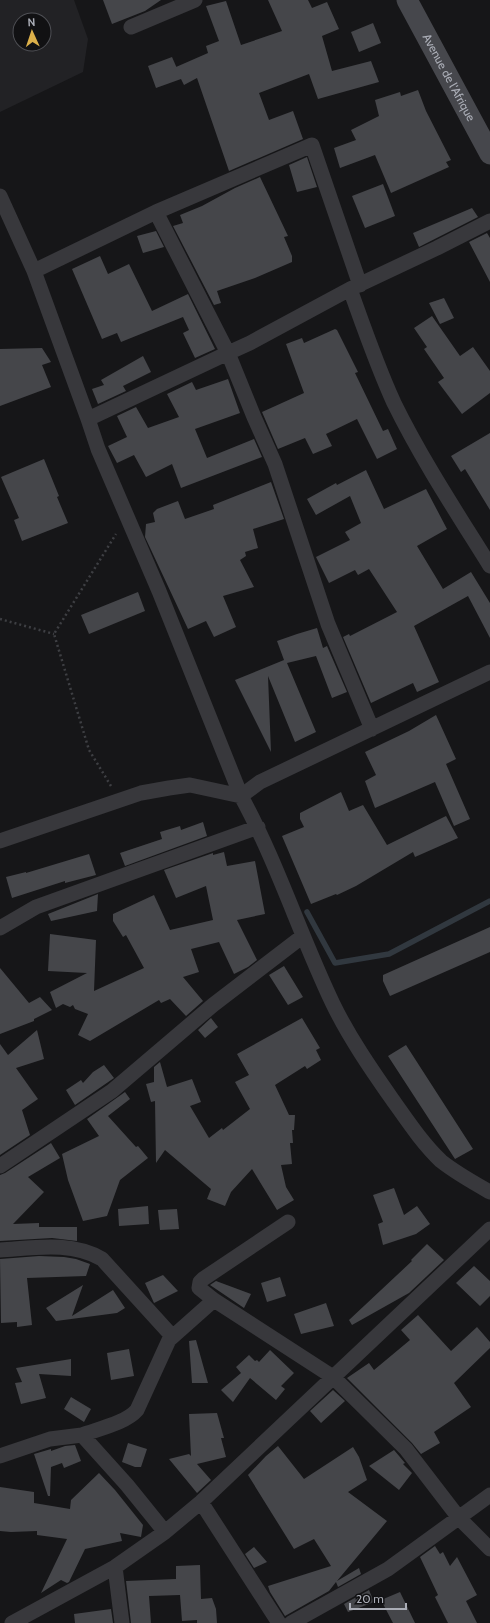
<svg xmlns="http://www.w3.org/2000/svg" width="490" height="1623" viewBox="0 0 490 1623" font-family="Cabin,sans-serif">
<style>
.built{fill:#222225;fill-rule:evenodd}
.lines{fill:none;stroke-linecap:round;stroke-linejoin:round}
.stream{stroke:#31383f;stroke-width:5.5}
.building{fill:#45464a}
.path{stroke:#3e3f43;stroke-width:2.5;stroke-dasharray:2 3;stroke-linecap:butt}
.street{stroke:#38383c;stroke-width:15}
.secondary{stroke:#46474c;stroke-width:21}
.labels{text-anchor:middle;stroke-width:3;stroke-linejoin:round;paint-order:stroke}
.street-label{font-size:12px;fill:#aaadb6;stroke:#111113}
</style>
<rect width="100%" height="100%" fill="#161618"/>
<path class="built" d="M0 0H74L88 39 83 72 0 112ZM20 20H44V44H20Z"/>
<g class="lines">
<path class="stream" d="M307 912 335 963 389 954 490 901"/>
</g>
<path class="building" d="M103 0H161L145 11 112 24Z
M268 0H308L312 8 327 2 339 29 322 36 332 71 371 61 379 82 318 99 309 74 259 93 269 120 293 111 303 139 229 171 197 78 184 85 181 79 156 88 148 66 172 57 179 73 176 67 208 53 206 46 219 41 206 6 226 1 241 45 282 31Z
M373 23 381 43 359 52 351 32Z
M418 90 426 111 451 160 446 162 449 167 391 193 375 155 340 168 334 148 356 140 351 130 379 116 375 100 400 92 401 96Z
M307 157 317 187 297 192 289 165Z
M260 177 288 236 284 237 292 256V262L255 278 217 291 221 303 214 305 173 226 183 223 180 215 202 206 235 188Z
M383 184 395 216 365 228 352 196Z
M472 208 478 217 419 247 413 233Z
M156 231 164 247 143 253 137 236Z
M487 233 490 238V282L469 242Z
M100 256 108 274 129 264 152 311 188 294 215 349 195 358 183 333 189 330 183 317 121 342 117 333 102 339 72 269Z
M444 298 454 318 440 324 429 303Z
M432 316 460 356 473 347 490 371V393L462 414 438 382 444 378 424 349 427 347 414 328Z
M335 329 337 330 358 372 355 373 383 431 388 429 397 449 377 459 357 419 326 434 332 446 313 454 305 438 278 449 262 412 304 393 286 344 302 338 304 343Z
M42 348 51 362 42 365 51 387 0 406V349Z
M143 356 151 372 123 386 126 391 98 404 92 389 104 385 101 380Z
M228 379 240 413 195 429 207 458 254 439 262 457 181 488 172 464 146 477 134 455 117 463 108 446 127 437 117 416 136 407 148 428 179 417 167 394 192 382 196 390Z
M490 433V510L465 469 461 472 451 456Z
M44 459 59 496 57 497 68 523 22 541 14 520 19 518 1 477Z
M366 470 384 509 426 489 447 529 417 546 443 589 471 572 490 603V638L468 596 414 626 439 682 417 692 413 683 371 703 343 637 349 634 350 636 397 612 369 569 358 575 355 570 329 583 316 557 350 540 345 532 361 523 350 496 316 515 307 499 336 483 337 485Z
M271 482 284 519 253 529 258 548 245 552 246 556 240 560 254 587 223 596 236 627 214 637 206 621 188 629 145 537 146 524 155 522 153 513 157 509 178 501 185 519 214 509 213 505Z
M138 592 145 611 89 634 81 615Z
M317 628 323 648 327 646 347 692 332 698 316 656 287 663 316 732 295 742 268 676 271 752 235 680 284 660 277 641 297 634Z
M436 715 456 759 446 764 470 819 454 826 435 782 375 808 365 781 376 775 365 752 409 731Z
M341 792 349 811 363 805 387 845 446 816 458 838 415 857 413 852 356 886 337 895 336 894 311 904 282 836 304 827 300 819V813Z
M203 822 207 836 125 866 120 853 162 839 160 832 180 826 181 830Z
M224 852 227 866 255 861 265 914 237 920 257 960 248 967 234 974 219 942 191 949 199 972 183 977 203 1001 186 1016 170 999 161 1003 159 1000 90 1041 78 1035 88 1014 75 1009 73 1005 70 1007 63 1004 56 1008 50 992 87 973 48 971 50 934 96 940 94 991 144 968 126 935 123 937 113 921V914L154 895 170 930 213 920 206 886 176 898 164 870 213 853V855Z
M89 854 96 875 65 883V881L12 898 6 877 26 872V873Z
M98 894 97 911 51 921 48 914Z
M490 927V952L390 996 383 981V975Z
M284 966 303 997 288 1005 269 975Z
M0 968 29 1003 40 997 52 1010 34 1019V1021L0 1034Z
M211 1018 218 1027 205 1038 198 1030Z
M302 1018 320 1048 316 1050 321 1060 307 1069 305 1066 275 1085 289 1115H295L294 1130H292L293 1143H290L292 1164 281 1165 286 1187 294 1200 277 1210 252 1169 231 1192 225 1206 207 1199 211 1189 165 1150 156 1163 155 1101 151 1102 146 1084 154 1082V1067L160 1062 167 1087 192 1079 201 1102 190 1106 209 1138 222 1128 223 1130 250 1109 235 1082 249 1075 237 1054Z
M37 1030 44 1059 16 1068 38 1099 22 1110 30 1135 0 1155V1044L8 1055Z
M406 1045 473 1149 455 1159 388 1056Z
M104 1065 114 1078 75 1105 66 1090 81 1080 83 1083 93 1072Z
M125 1092 130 1099 108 1116 136 1147 138 1146 148 1158 120 1180 107 1216 83 1221 68 1180 62 1154 99 1136 87 1119Z
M51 1143 60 1158 28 1177 44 1192 13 1224 39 1223V1227H77V1241L52 1238 0 1241V1175L5 1173Z
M394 1188 404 1215 417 1206 430 1224 416 1234 383 1245 378 1224 383 1222 373 1195Z
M148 1206 149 1224 119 1226 118 1209Z
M177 1209 179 1229 160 1230 158 1210Z
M427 1244 444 1260 409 1293 352 1325 349 1320 412 1261 411 1260Z
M39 1256 64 1257 76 1259 90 1264 86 1276 27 1278 32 1325 17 1327V1322L1 1323 0 1259Z
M474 1266 490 1281V1296L480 1306 456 1283Z
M163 1275 178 1291 154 1303 145 1283Z
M280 1277 286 1296 267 1302 261 1283Z
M216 1281 251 1294 244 1308 210 1285Z
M83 1285 72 1316 113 1290 125 1308 117 1313 56 1321 46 1308Z
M326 1303 334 1326 301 1334 294 1314Z
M418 1315 451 1351 477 1327 490 1342V1348L454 1383 471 1407 434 1432 440 1443 421 1454 412 1443 347 1378 369 1363 374 1370 410 1340 401 1330Z
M196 1340 208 1383H192L189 1341Z
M129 1349 134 1376 111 1380 107 1353Z
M270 1350 294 1373 281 1386 285 1389 276 1400 250 1378 233 1402 221 1390 241 1373 236 1367 249 1355 255 1361 257 1360 259 1362Z
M71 1359V1376L39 1374 46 1398 21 1404 15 1383 22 1382 16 1368Z
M333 1390 345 1401 321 1423 310 1411Z
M71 1397 91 1409 84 1422 64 1409Z
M217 1413 224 1438H221L226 1457 197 1464 211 1480 197 1493 169 1459 189 1454 191 1456 189 1414Z
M128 1443 147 1449 141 1467H135L122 1462Z
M75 1445 81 1461 64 1468 62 1463 51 1467 50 1496H48L34 1454 51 1449V1451L65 1446Z
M278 1446 304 1479 353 1447 359 1457 367 1480 348 1492 387 1521 337 1581 359 1568 361 1574 338 1587 336 1582 329 1591 285 1616 270 1592 268 1586 331 1566 314 1539 294 1549 248 1475 266 1456Z
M394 1450 405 1463 403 1464 412 1473 399 1490 369 1466Z
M99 1473 115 1490 143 1525 141 1537 120 1533 122 1541 85 1549 69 1582 67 1583 61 1580 41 1593 67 1539 37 1535V1531L11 1532 0 1531V1487L34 1492V1503L70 1509 71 1500Z
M435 1546 440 1554 443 1552 450 1566 457 1557 477 1595 466 1601 477 1623H448L435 1597 438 1595 420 1557Z
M254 1547 267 1562 254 1568 245 1554Z
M200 1565 201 1599 212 1598 216 1609 217 1623H197V1620L182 1621 180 1595 149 1596 151 1623H131L126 1581 176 1579V1566Z
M369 1590 374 1602 348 1612 344 1604Z
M400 1592 415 1623H393L381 1600Z
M111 1609 113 1623H75L74 1614Z"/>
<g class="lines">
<path class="path" d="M0 619 54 634
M111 786 89 750 54 634 116 534"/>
<path class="street" d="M131 27 195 0
M0 196 34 271
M490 221 437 248 350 289C364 328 377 366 394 403 422 460 457 513 490 566
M350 289 250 343 228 353 156 212 312 145 360 285
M88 419 34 271 156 212
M372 729 328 624 275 464 254 417 228 353 88 419 98 449 159 591 241 796C277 862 300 935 333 1004 349 1037 371 1069 392 1099 407 1120 422 1143 441 1161 456 1173 474 1183 490 1192
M0 841 141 793 169 788 190 785 241 796 260 782 490 672
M0 928 36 907 258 827
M0 1166 112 1091 213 1005 303 936
M288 1222 203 1279 200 1282 199 1288 214 1300 333 1377 406 1449 459 1518 490 1549
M0 1250C34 1248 71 1241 102 1259L172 1336
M0 1456 50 1439 82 1435
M201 1502 279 1623
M165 1532 127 1485 82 1435C98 1429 126 1423 137 1410L169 1340 214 1300
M115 1567 122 1623
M12 1623 115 1567 165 1532 201 1502 490 1229
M291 1623 388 1569 490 1495"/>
<path class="secondary" id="s1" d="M407 0 490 154"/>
</g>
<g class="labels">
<g class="street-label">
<text dy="4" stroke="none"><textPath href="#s1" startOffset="88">Avenue de l'Afrique</textPath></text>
</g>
</g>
<g transform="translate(32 32) rotate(357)"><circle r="19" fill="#111113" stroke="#4e4f54"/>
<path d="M0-3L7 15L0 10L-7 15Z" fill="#dcb04a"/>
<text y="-6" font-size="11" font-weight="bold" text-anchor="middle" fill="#aaadb6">N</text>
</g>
<path d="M350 1603v6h56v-6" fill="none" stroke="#aaadb6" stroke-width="2"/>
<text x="356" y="1603" font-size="12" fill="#aaadb6" stroke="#111113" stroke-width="3" paint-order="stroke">20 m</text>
</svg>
